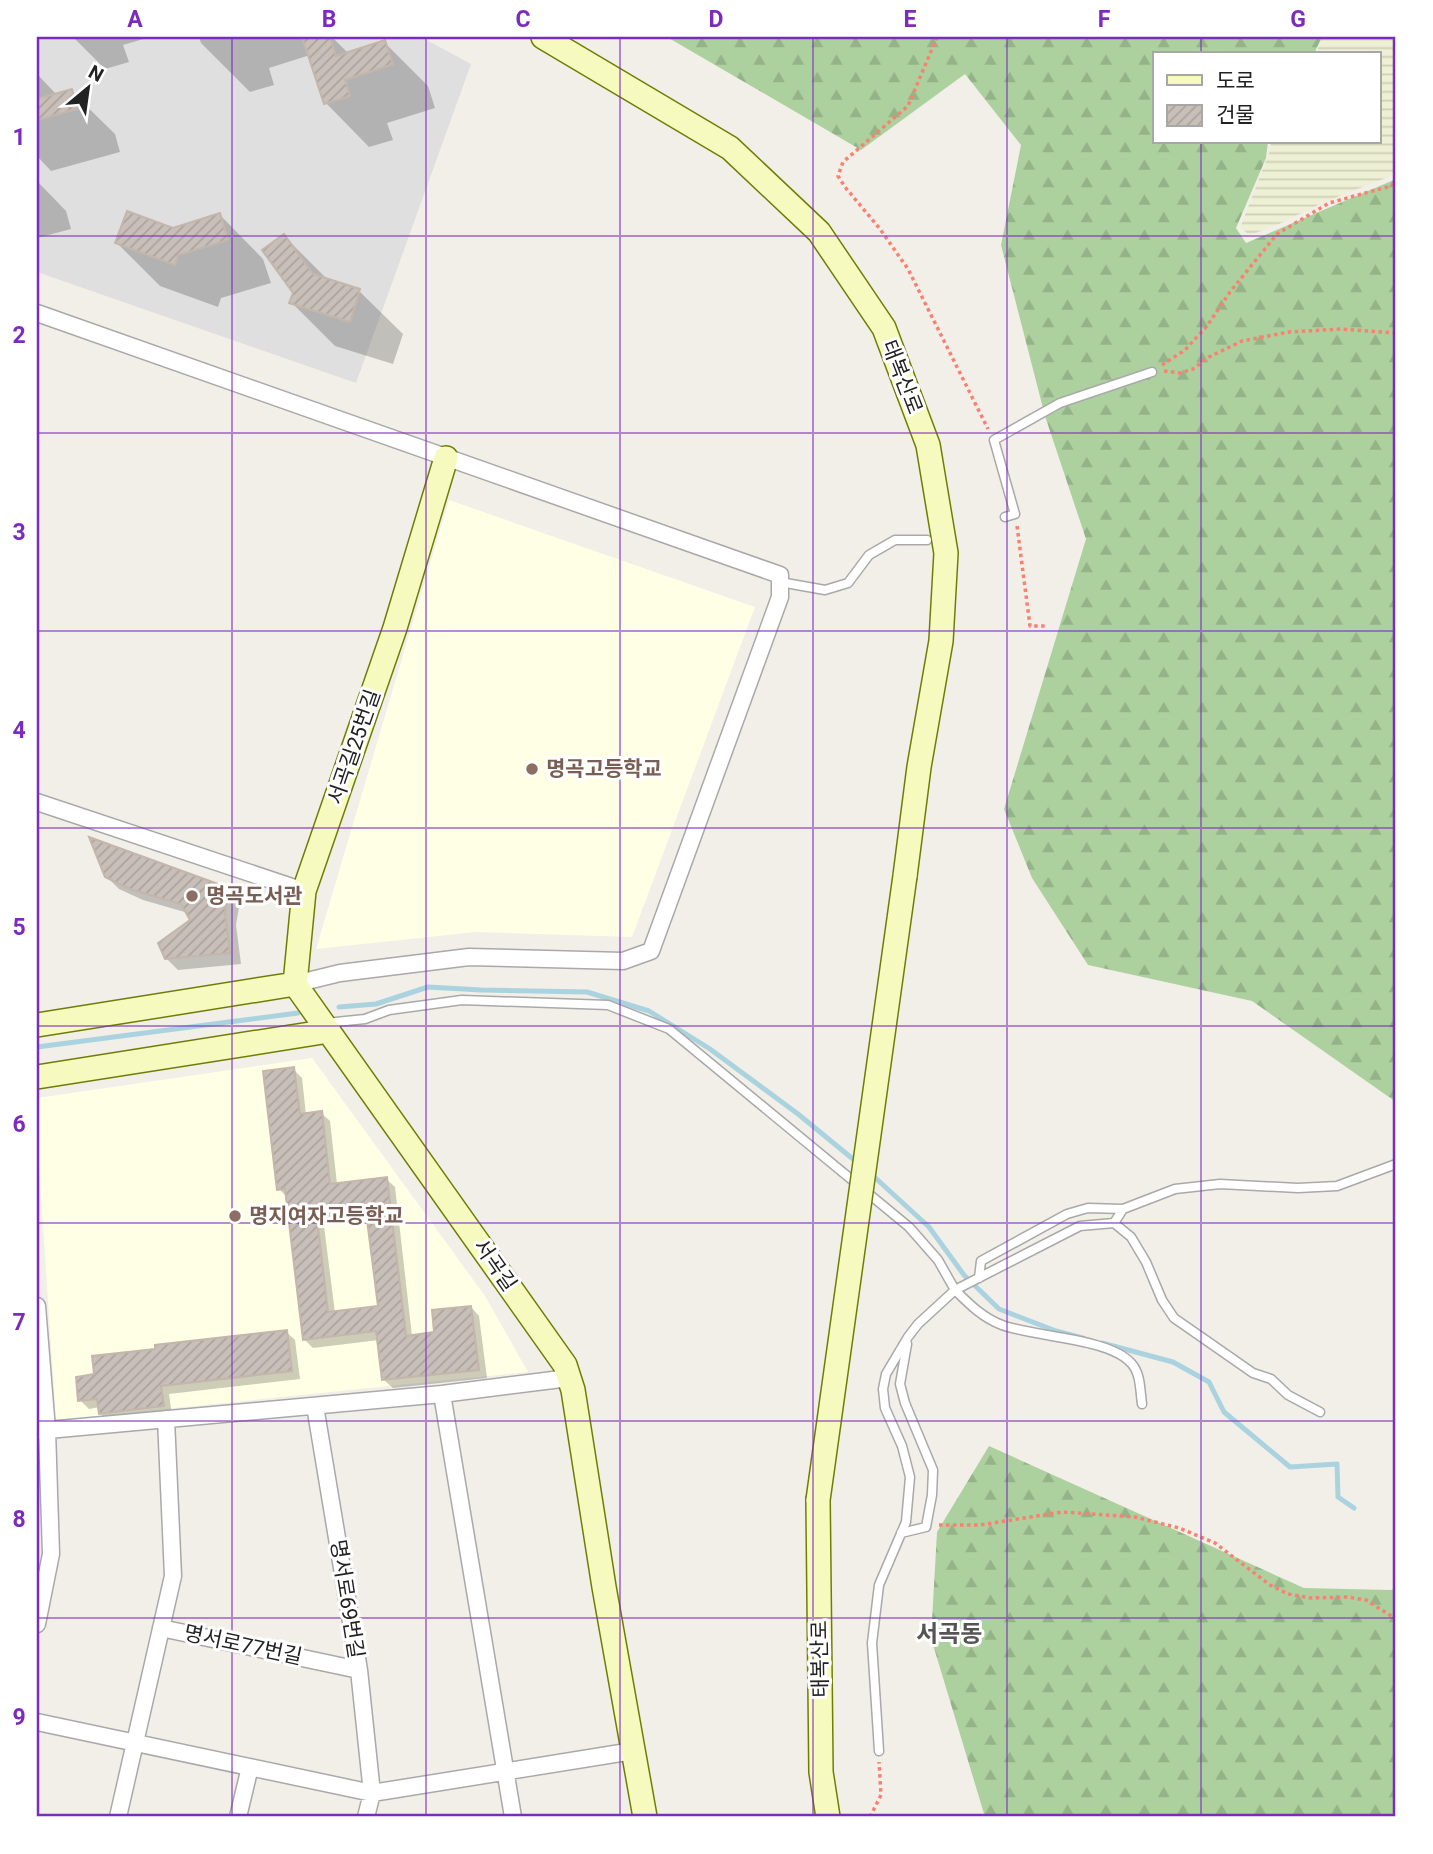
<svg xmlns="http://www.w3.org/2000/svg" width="1433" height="1854" viewBox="0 0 1433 1854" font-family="Roboto,'Noto Sans KR',sans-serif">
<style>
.residential{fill:#e0dfdf}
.education{fill:#ffffe5}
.farmland{fill:url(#farmland-rules)}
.forest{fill:url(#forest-firs)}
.shadow{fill:#0003;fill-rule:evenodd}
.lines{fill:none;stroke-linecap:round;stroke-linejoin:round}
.stream{stroke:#aad3df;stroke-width:5}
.building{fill:url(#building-hatch);stroke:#c4b6ab;stroke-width:2;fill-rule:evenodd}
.lane-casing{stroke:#a9a9a9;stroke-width:11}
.street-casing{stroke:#a9a9a9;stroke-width:19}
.secondary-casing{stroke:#707d05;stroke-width:26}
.path{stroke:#fa8072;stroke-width:3.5;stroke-dasharray:3.5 3.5;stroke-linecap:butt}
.lane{stroke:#fff;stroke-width:8}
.street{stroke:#fff;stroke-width:16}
.secondary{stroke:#f7fabf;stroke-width:23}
.secondary-bridge-casing{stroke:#707d05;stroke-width:26;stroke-linecap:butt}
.secondary-bridge{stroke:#f7fabf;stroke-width:23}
.grid{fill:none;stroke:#7b2cbf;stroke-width:2;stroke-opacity:0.55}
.education-dot{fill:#8d6e63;stroke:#fff;stroke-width:2.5}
.labels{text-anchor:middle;stroke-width:6;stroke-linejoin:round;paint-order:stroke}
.street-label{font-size:21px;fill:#222;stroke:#fff}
.education-label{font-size:21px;font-weight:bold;fill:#785e54;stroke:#fff;text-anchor:start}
.quarter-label{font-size:24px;font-weight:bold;fill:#555;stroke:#fff}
.neatline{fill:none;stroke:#7b2cbf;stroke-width:2.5}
.grid-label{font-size:23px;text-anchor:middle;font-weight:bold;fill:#7b2cbf}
</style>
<defs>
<pattern id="farmland-rules" width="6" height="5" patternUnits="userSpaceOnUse" patternTransform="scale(1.75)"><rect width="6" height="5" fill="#eef0d5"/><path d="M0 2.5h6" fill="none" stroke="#ccceb7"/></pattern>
<pattern id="forest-firs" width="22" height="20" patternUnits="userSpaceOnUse" patternTransform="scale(1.75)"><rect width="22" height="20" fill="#add19e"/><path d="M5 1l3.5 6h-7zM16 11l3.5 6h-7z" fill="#95b388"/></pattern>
<pattern id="building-hatch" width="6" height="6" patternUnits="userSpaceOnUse" patternTransform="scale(1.75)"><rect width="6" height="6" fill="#c7bfb8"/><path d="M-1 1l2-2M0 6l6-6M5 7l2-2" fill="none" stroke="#aba49e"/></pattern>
</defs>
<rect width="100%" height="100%" fill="#f2efe9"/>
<path class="residential" d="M37 37H421L471 64 356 383 37 272Z"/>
<path class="education" d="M449 500 755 607 632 937 475 932 316 949Z
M312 1058 485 1296 528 1372 56 1420 37 1136V1098Z"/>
<path class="farmland" d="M1326 37H1396V174L1322 203 1279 224 1250 235 1240 228 1269 153 1271 142H1379V54H1316L1321 40Z"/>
<path class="forest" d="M667 37H1325L1320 41 1314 54H1155V142H1268L1266 158 1236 228 1246 243 1396 179V1102L1252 1001 1088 965 1032 878 1004 809 1086 539 1045 416 1001 245 1021 145 965 74 861 150Z
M989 1446 1304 1588 1391 1590 1396 1588V1817H985L931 1638 937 1532Z"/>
<path class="shadow" d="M73 37H150L123 45 129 62 105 69Z
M199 37H332L349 54 384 42 428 86 435 108 387 123 393 140 369 147 326 103 310 55 269 68 274 85 250 92 201 43Z
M37 74 57 95 71 91 115 134 120 152 51 171 37 156Z
M37 181 66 211 71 229 37 238Z
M220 215 263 259 271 283 221 298 218 307 160 286 117 243Z
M284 236 329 281 359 291 403 334 393 364 335 346 291 302 295 292Z
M106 876 228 890 240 901 236 925 241 964 178 970 166 958 192 920 188 913 143 900 119 889Z
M293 1069 302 1078 306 1115 321 1113 330 1121 337 1184 386 1179 395 1187 412 1336 436 1334 471 1307 479 1316 487 1378 393 1388 384 1380 379 1340 313 1348 304 1339 288 1198 279 1189ZM368 1213 380 1308 335 1313 323 1218Z
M286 1332 295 1340 300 1379 169 1394 172 1415 109 1422 100 1413V1407L89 1409 80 1400Z"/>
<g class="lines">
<path class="stream" d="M339 1007 376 1004 428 987 481 990 587 992 649 1011 710 1049 798 1114 859 1164
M37 1047 298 1013
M870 1173 929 1227 964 1275 999 1309 1056 1331 1083 1338
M1102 1343 1173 1362 1209 1382 1224 1412 1290 1467 1337 1464 1338 1497 1354 1508"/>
</g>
<path class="building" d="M302 37H330L336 56 385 40 393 64 345 80 350 96 324 104Z
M72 89 77 109 37 120V99Z
M127 211 173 228 220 213 228 240 178 255 175 265 115 243Z
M284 234 313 274 360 289 350 322 289 303 293 293 262 250Z
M89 837 229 888 225 913 230 953 165 959 158 943 190 920 181 904 130 889 105 877Z
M294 1067 300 1114 322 1111 330 1184 387 1177 406 1336 434 1332 432 1310 471 1306 479 1370 382 1380 376 1331 303 1340 285 1189 277 1190 263 1071ZM365 1204 378 1306 328 1312 316 1210Z
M287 1330 292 1371 161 1386 164 1406 99 1414 97 1399 78 1401 76 1377 94 1374 92 1356 155 1349V1345Z"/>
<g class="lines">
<g class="lane-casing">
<path id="lane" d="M1005 517 1015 514 994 440 1060 403 1152 372
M780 582 825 590 848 583 869 555 895 540H927
M326 1023 365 1019 389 1010 462 1000 608 1005 669 1029 909 1227 938 1260 955 1290 1080 1226 1114 1223 1123 1209 1175 1189 1220 1184 1298 1188 1337 1186 1396 1164
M1114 1223 1131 1237 1146 1262 1162 1300 1174 1318 1253 1373 1271 1379 1288 1395 1320 1412
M979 1278 981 1261 1067 1214 1088 1208 1123 1209
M901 1533 926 1527 932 1495 933 1470 905 1403 900 1384 907 1344
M879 1751 872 1643 879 1585 906 1522 910 1477 902 1446 885 1408 883 1389 886 1374 908 1337 918 1324 955 1290C969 1304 983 1318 1002 1325 1034 1337 1109 1338 1131 1363 1141 1373 1140 1391 1142 1404"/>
</g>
<g class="street-casing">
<path id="street" d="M37 313 780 575V597L651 951 623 961 469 957 340 973 295 984
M37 802 304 891
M37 1306 47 1430 51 1554 37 1624
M442 1394 513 1817
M315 1406 359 1670 372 1793 366 1817
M37 1431 442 1394 569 1378
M161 1628 359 1670
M37 1722 372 1793 633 1751
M118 1817 173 1576 166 1419
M238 1817 250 1767"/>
</g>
<g class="secondary-casing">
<path id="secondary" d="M543 37 730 148 819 232 884 328 928 445 946 553 941 641 919 767 905 876
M446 458 395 628 304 891 295 984 565 1365 573 1390 604 1587 645 1817
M37 1025 295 984
M37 1077 329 1031
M818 1500 821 1772 828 1817"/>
</g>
<path class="path" d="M937 37 908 106 843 162 838 176 845 187 880 229 908 269 988 429
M1162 365 1185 350 1207 326 1230 292 1277 234 1329 203 1391 186 1396 182
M1164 371 1180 373 1193 369 1209 357 1242 341 1289 332 1341 329 1396 333
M1017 526 1030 626H1047
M939 1525H980L1062 1512 1135 1517 1179 1528 1215 1543 1270 1585 1288 1594 1311 1598 1347 1597 1366 1600 1396 1619
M870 1817 881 1795 879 1762"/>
<use href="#lane" class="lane"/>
<use href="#street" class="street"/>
<use href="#secondary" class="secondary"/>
<g class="secondary-bridge-casing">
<path id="secondary-bridge" d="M818 1500 905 876"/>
</g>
<use href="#secondary-bridge" class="secondary-bridge"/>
</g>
<path class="grid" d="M232 37V1817M426 37V1817M620 37V1817M813 37V1817M1007 37V1817M1201 37V54M1201 142V1817M37 236H1396M37 433H1396M37 631H1396M37 828H1396M37 1026H1396M37 1223H1396M37 1421H1396M37 1618H1396"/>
<g class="education-dot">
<circle cx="532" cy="769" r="7"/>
<circle cx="192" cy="896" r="7"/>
<circle cx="235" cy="1216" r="7"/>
</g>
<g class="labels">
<g class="street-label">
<text transform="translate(902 377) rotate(69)" y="7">태복산로</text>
<text transform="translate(354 747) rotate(-71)" y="7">서곡길25번길</text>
<text transform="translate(495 1265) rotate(55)" y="7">서곡길</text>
<text transform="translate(347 1599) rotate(81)" y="7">명서로69번길</text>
<text transform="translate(243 1645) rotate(12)" y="7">명서로77번길</text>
<text transform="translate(820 1659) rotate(-91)" y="7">태복산로</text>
</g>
<g class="education-label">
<text x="546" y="776">명곡고등학교</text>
<text x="206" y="903">명곡도서관</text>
<text x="249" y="1223">명지여자고등학교</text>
</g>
<g class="quarter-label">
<text x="949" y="1642">서곡동</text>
</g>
</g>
<rect width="1433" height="1854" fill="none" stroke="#ffffff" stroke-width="77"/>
<rect x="1153" y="52" width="228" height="91" fill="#ffffff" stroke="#a7a7a7" stroke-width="2"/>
<rect x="1167" y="75" width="35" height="10" fill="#f7fabf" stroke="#a7a7a7" stroke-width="2"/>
<text x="1216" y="88" font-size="21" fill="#222222">도로</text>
<rect x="1167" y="105" width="35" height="21" fill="url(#building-hatch)" stroke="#a7a7a7" stroke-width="2"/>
<text x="1216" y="122" font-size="21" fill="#222222">건물</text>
<g transform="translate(88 88) rotate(29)" stroke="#ffffff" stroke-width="5" paint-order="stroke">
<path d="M0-5L12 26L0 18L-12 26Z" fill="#222222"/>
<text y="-10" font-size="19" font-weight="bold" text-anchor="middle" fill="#222222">N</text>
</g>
<rect x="38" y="38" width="1356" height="1777" class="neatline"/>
<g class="grid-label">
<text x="135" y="27">A</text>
<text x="329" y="27">B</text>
<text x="523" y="27">C</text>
<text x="716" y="27">D</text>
<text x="910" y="27">E</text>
<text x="1104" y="27">F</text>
<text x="1298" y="27">G</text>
<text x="19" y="145">1</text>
<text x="19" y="343">2</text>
<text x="19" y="540">3</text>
<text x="19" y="738">4</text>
<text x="19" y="935">5</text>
<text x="19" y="1132">6</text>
<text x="19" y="1330">7</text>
<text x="19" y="1527">8</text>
<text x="19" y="1725">9</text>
</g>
</svg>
